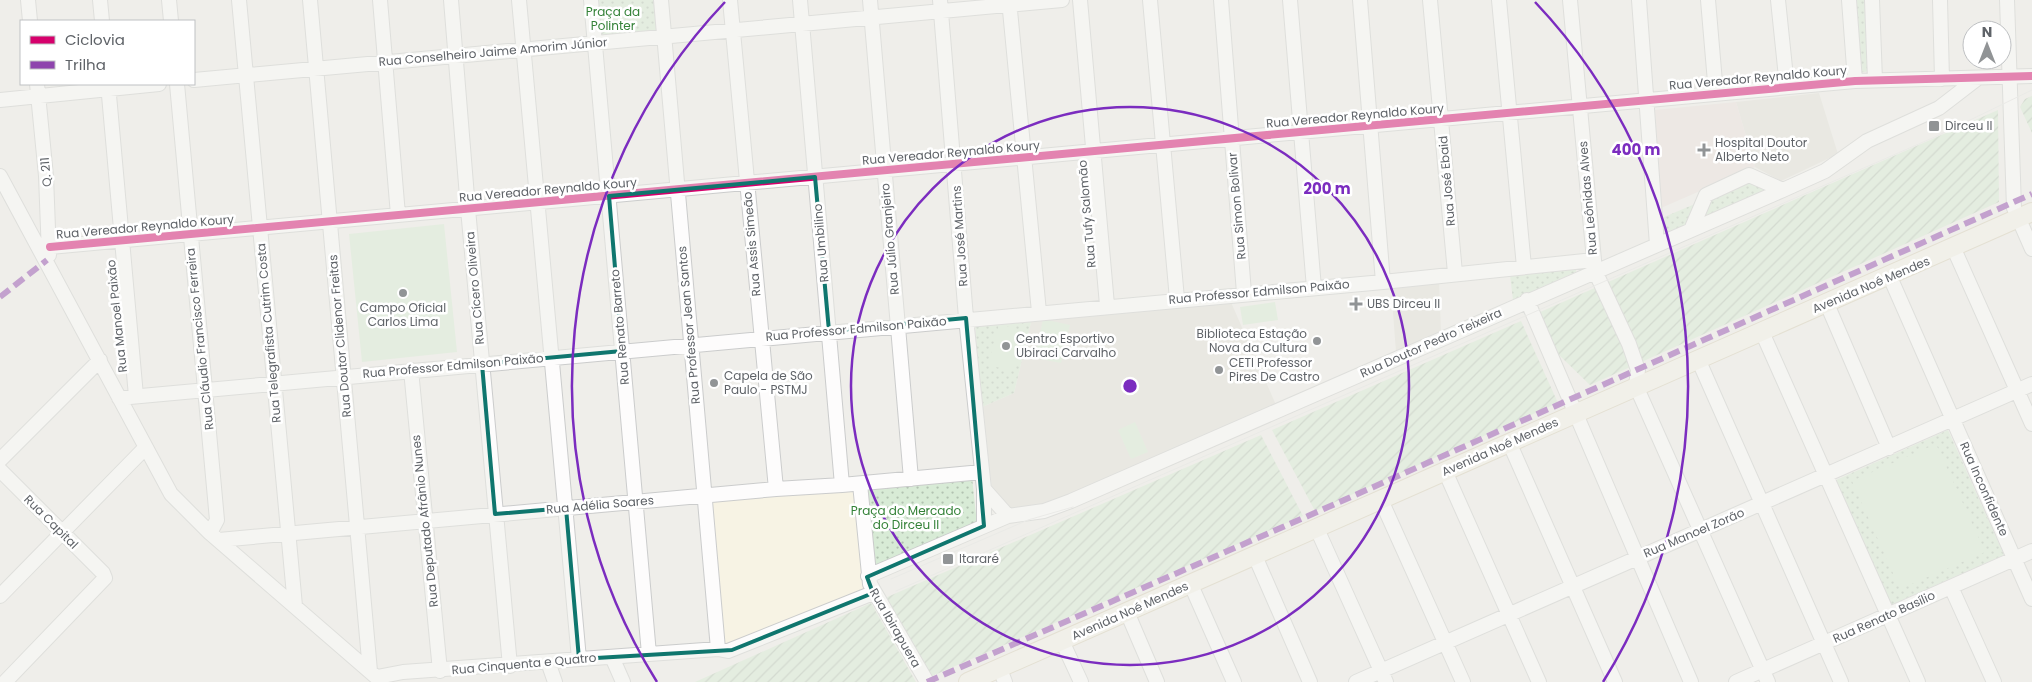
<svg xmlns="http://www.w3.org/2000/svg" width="2032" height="682" viewBox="0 0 2032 682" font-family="Poppins,sans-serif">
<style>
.commercial{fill:#f7f3e4}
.education{fill:#e2e0da}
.medical{fill:#eae0de}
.grass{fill:url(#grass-dots)}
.garden{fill:url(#garden-furrows)}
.pitch{fill:#d8ebd6}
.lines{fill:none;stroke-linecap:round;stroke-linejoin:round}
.minor-casing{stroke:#cbcccc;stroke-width:16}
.major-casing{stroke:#d7ceb8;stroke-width:20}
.minor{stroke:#fdfcfc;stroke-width:14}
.major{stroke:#f4f2e9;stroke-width:18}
.tram{stroke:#e4e4e4;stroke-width:1}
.quiet{stroke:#8e44ad;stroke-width:6;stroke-dasharray:12 6;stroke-linecap:butt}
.cycleway-casing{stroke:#fff;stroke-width:11}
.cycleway{stroke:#d6006c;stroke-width:8}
.marked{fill:none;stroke:#0f766e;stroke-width:4;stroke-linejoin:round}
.ring{fill:none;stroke:#7b2cbf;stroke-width:2.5}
.poi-dot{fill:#919496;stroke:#fff;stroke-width:2}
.labels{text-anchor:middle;stroke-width:5;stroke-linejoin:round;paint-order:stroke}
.park-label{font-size:12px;fill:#348238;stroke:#fff}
.street-label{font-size:12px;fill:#5f6368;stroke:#fff}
.poi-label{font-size:12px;fill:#5f6368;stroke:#fff;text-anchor:start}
.centre{fill:#7b2cbf;stroke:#fff;stroke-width:2.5}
.ring-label{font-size:15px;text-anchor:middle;font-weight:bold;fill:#7b2cbf;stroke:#fff;stroke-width:5;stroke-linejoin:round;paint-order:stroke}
</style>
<defs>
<pattern id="grass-dots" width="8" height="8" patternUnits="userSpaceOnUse" patternTransform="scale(1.25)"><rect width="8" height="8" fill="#d8ebd6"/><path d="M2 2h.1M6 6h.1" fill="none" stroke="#b2c2b1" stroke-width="1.8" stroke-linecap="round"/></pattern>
<pattern id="garden-furrows" width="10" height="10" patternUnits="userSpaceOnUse" patternTransform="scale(1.25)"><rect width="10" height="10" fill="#d8ebd6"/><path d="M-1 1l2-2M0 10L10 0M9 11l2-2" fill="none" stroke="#b2c2b1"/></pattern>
</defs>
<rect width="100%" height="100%" fill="#efeeea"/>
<path class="commercial" d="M860 484 873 593 718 649 704 495Z"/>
<path class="education" d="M1819 93 1838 154 1781 181 1755 167 1736 102Z
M1439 280 1441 332 1396 352 1391 286Z
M1230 300 1276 405 1048 505 1019 510 1010 509 992 488 982 407 1014 393 1032 318Z"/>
<path class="medical" d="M1736 102 1755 167 1661 208 1655 110Z"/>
<path class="grass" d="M593 0H654L657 33 596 38Z
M1851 0H1867L1871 71 1857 73Z
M1745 181 1767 190 1703 218 1710 197Z
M1695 204 1685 225 1665 233 1664 217Z
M1576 268V272L1513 300 1510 275Z
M1032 318 1014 393 982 407 975 324Z
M1948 430 2004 555 1891 605 1836 480Z
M972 477 977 524 873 570 866 487Z"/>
<path class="garden" d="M2032 96V133L2020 107 2025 99Z
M1998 110 1999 202 1590 385 1559 355 1538 313Z
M1521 321 1558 403 1315 511 1272 430Z
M1261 435 1303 516 932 676 885 598Z
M871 603 916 682H695Z"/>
<path class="pitch" d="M444 224 457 352 362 362 349 234Z
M1275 302 1278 320 1243 325 1240 307Z
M1043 319 1070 325 1061 363 1035 358Z
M999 324 1023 331 1013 371 988 365Z
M1135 422 1148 452 1131 459 1118 430Z
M1936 444 1985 552 1900 589 1852 481Z"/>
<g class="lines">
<g class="minor-casing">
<path id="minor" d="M28 0 30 21
M100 0 102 21
M169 0 171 21
M239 0 295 606
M310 0 370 671
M380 0 398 215
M451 0 468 209 510 666
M519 0 579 659
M591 0 649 654
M661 0 718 649
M730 0 776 489
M800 0 842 485
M870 0 911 479
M940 0 966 318 984 489V526
M1009 0 1039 312
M1080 0 1107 305
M1150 0 1177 299
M1221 0 1244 293
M1290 0 1314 288
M1360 0 1383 282
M1430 0 1455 273
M1499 0 1524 267
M1570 0 1595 271 1629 344 1638 370 1636 386 1768 682
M1639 0 1657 245
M1708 0 1716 94
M1778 0 1787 87
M1849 0 1855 81
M1872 0 1875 80
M1940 0 1942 79
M2007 0 2014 208 2032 249
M194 80 1062 0
M37 84 46 176 49 255
M108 84 136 396
M177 84 217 520 210 533
M0 100 159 84
M0 176 171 494 210 533 382 682
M1691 230 1706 195 1749 175 1783 190
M50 247 1855 81 2032 76
M1954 249 2032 424
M1890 277 2032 599
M1527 300 1691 682
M1827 304 1889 448
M1762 332 1918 682
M1698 359 1841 682
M411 370 440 671
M119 398 1383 282 1594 260
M1509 442 1615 682
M0 460 100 360
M0 470 103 573 105 578 5 682
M1445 471 1539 682
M860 484 870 584 927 682
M984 489 1008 516
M1381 500 1463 682
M1317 529 1386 682
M219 540 776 489 842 485 982 472
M1255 556 1310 682
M868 576 1008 516 1044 511 1071 501 1783 190 1825 171 1867 141 1939 108 1978 78
M1191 585 1234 682
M1951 587 1994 682
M0 596 145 448
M1127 612 1157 682
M1062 641 1081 682
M612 657 623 682
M548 662 555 682
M1000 669 1005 682
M377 677 403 672 718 649 728 651 873 593
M1356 682 2032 384
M1736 682 2032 551"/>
</g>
<g class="major-casing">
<path id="major" d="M968 682 2032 212"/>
</g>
<use href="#minor" class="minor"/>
<use href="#major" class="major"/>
<path class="tram" d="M891 579 1028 520 1073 507
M896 591 1937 136 2032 90"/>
<path class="quiet" d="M0 297 47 260
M927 682 1308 516 2032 194"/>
<g class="cycleway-casing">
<path id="cycleway" d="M50 247 1855 81 2032 76"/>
</g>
<use href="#cycleway" class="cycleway"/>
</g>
<path d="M0 0H2032V682H0ZM815 177 829 331 966 318 984 526 867 577 873 593 732 650 579 659 566 508 495 514 482 364 622 351 609 196Z" fill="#efeeea" fill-opacity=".55" fill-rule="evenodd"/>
<path class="marked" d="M815 177 829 331 966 318 984 526 867 577 873 593 732 650 579 659 566 508 495 514 482 364 622 351 609 196Z"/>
<g class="ring">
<circle cx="1130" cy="386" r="279"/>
<path d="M657 682A558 558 0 0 1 725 2M1535 2A558 558 0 0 1 1603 682"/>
</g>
<g class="poi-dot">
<rect x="1928" y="120" width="12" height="12" rx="2.5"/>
<path d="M1701.5 142.5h5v5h5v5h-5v5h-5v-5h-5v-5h5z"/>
<circle cx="403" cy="293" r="5"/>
<path d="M1353.5 296.5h5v5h5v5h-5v5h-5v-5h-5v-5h5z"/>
<circle cx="1317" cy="341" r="5"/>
<circle cx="1006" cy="346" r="5"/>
<circle cx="1219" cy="370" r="5"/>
<circle cx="714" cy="383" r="5"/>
<rect x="942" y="553" width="12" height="12" rx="2.5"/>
</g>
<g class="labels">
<g class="park-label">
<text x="613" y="16">Praça da<tspan x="613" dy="14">Polinter</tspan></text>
<text x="906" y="515">Praça do Mercado<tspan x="906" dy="14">do Dirceu II</tspan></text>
</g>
<g class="street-label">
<text transform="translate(493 52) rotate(-5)" y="4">Rua Conselheiro Jaime Amorim Júnior</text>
<text transform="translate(1758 78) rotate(-5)" y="4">Rua Vereador Reynaldo Koury</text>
<text transform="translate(1355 116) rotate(-5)" y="4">Rua Vereador Reynaldo Koury</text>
<text transform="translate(951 153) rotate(-5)" y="4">Rua Vereador Reynaldo Koury</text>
<text transform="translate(46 172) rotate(-95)" y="4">Q. 211</text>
<text transform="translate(1447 181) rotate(-95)" y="4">Rua José Ebaid</text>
<text transform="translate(548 190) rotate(-5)" y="4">Rua Vereador Reynaldo Koury</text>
<text transform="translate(1588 198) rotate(-95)" y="4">Rua Leônidas Alves</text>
<text transform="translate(1237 206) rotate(-95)" y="4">Rua Simon Bolivar</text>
<text transform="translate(1087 214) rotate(-95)" y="4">Rua Tufy Salomão</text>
<text transform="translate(145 227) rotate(-5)" y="4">Rua Vereador Reynaldo Koury</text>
<text transform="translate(960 236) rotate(-94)" y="4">Rua José Martins</text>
<text transform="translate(890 239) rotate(-95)" y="4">Rua Júlio Granjeiro</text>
<text transform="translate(821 243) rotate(-95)" y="4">Rua Umbilino</text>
<text transform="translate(752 244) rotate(-95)" y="4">Rua Assis Simeão</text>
<text transform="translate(1871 285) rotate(-23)" y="4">Avenida Noé Mendes</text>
<text transform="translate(475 288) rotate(-95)" y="4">Rua Cícero Oliveira</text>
<text transform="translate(1259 292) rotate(-5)" y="4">Rua Professor Edmilson Paixão</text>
<text transform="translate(117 316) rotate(-96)" y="4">Rua Manoel Paixão</text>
<text transform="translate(689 325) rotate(-95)" y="4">Rua Professor Jean Santos</text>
<text transform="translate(620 327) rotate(-95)" y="4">Rua Renato Barreto</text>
<text transform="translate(856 329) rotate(-5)" y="4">Rua Professor Edmilson Paixão</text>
<text transform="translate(269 333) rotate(-95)" y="4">Rua Telegrafista Cutrim Costa</text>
<text transform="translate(340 336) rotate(-95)" y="4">Rua Doutor Clidenor Freitas</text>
<text transform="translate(200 339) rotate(-96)" y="4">Rua Cláudio Francisco Ferreira</text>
<text transform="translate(1431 343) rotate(-24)" y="4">Rua Doutor Pedro Teixeira</text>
<text transform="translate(453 366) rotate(-5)" y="4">Rua Professor Edmilson Paixão</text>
<text transform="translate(1500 447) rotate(-24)" y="4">Avenida Noé Mendes</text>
<text transform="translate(1984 489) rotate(66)" y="4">Rua Inconfidente</text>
<text transform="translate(600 505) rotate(-5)" y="4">Rua Adélia Soares</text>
<text transform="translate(425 521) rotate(-96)" y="4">Rua Deputado Afrânio Nunes</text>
<text transform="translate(51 522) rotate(45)" y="4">Rua Capital</text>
<text transform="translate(1694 533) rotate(-23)" y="4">Rua Manoel Zorão</text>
<text transform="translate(1130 611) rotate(-24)" y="4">Avenida Noé Mendes</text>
<text transform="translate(1884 617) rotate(-24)" y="4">Rua Renato Basílio</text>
<text transform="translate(895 628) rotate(60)" y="4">Rua Ibirapuera</text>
<text transform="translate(524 664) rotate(-5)" y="4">Rua Cinquenta e Quatro</text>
</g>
<g class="poi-label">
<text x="1945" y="130">Dirceu II</text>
<text x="1715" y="147">Hospital Doutor<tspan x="1715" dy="14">Alberto Neto</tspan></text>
<text x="1367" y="308">UBS Dirceu II</text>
<text x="403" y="312" text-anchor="middle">Campo Oficial<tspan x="403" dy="14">Carlos Lima</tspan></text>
<text x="1307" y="338" text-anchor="end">Biblioteca Estação<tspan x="1307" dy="14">Nova da Cultura</tspan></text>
<text x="1016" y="343">Centro Esportivo<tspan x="1016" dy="14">Ubiraci Carvalho</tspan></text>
<text x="1229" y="367">CETI Professor<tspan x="1229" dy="14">Pires De Castro</tspan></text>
<text x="724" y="380">Capela de São<tspan x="724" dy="14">Paulo - PSTMJ</tspan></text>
<text x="959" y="563">Itararé</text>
</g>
</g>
<circle cx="1130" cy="386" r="8" class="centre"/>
<g class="ring-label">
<text x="1636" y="155">400 m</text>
<text x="1327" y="194">200 m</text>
</g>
<rect x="20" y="20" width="175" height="65" fill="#ffffff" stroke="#bfc1c3"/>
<rect x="30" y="36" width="25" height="8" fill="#d6006c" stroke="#bfc1c3"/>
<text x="65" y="45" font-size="15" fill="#5f6368">Ciclovia</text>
<rect x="30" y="61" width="25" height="8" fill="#8e44ad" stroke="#bfc1c3"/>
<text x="65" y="70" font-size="15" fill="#5f6368">Trilha</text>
<g transform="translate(1987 45)"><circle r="24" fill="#ffffff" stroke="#bfc1c3"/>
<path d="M0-4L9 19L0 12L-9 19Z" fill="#919496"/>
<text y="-8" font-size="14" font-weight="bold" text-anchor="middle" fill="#5f6368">N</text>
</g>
</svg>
